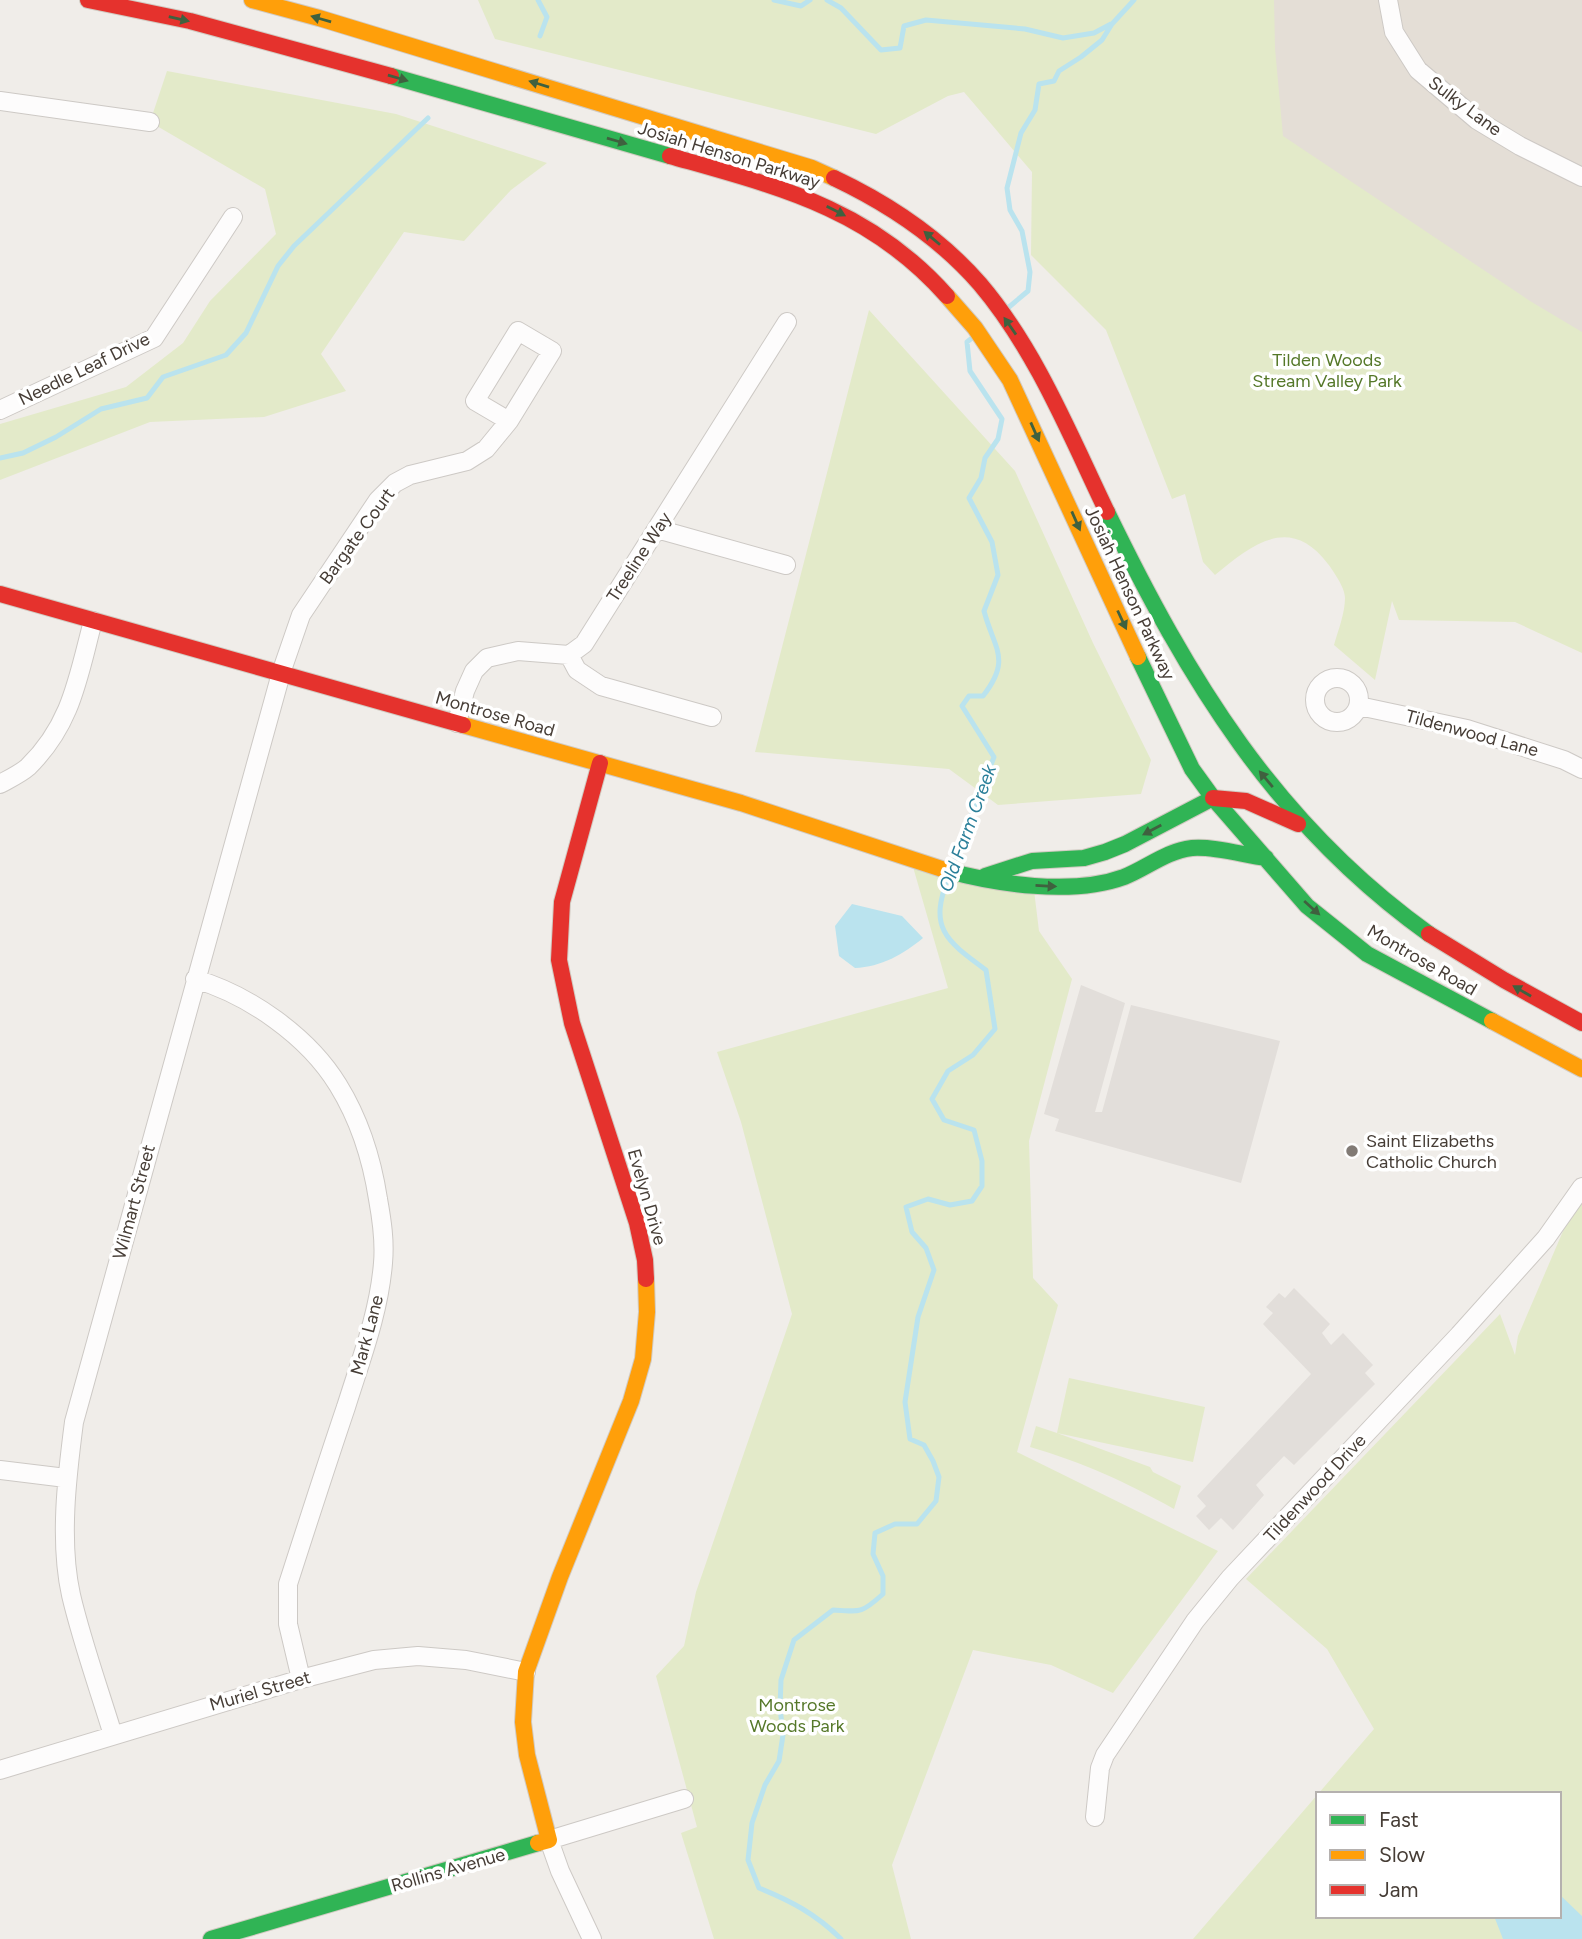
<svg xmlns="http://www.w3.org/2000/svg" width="1582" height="1939" viewBox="0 0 1582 1939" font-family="Figtree,sans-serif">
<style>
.residential{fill:#e4ded6}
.green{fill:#e3eac9}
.parking{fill:#e2deda}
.water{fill:#bae3ee}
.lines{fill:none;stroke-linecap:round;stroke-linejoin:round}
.stream{stroke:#bae3ee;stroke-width:5}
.street-casing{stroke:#cdc9c5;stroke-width:20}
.fast-casing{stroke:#d1cac1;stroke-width:18}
.slow-casing{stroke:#d1cac1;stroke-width:18}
.jam-casing{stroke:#d1cac1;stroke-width:18}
.street{stroke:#fdfcfc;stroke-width:18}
.fast{stroke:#30b455;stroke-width:16}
.slow{stroke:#ff9f0a;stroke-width:16}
.jam{stroke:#e5322d;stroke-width:16}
.oneway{fill:#3f613f}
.poi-dot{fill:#827b75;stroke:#fff;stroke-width:2.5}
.labels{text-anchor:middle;stroke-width:7;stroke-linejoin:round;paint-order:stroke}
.street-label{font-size:18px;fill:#463d36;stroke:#fff}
.park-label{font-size:18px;fill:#557829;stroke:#fff}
.poi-label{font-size:18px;fill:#463d36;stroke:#fff;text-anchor:start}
.water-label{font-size:19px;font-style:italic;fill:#2a7f99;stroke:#fff}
</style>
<rect width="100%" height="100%" fill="#f0ede9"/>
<path class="residential" d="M1233 0H1582V358L1197 86Z"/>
<path class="green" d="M478 0H1274L1275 48 1283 136 1530 301 1582 332V653L1515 622 1399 620 1392 601 1375 680 1334 645C1338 631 1345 613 1345 598 1345 588 1334 572 1328 564 1290 514 1252 544 1215 575L1203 562 1185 494 1172 499 1106 330 1031 255 1032 172 964 92 948 96 876 134 495 39Z
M167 71 396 114 547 163 511 190 464 241 404 232 321 354 346 391 264 417 150 422 0 480V424L126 387 183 343 210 301 276 234 265 189 150 122Z
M869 310 1015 471 1093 643 1151 760 1141 794 998 805 949 769 755 752Z
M911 860 1033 882 1039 931 1072 979 1029 1141 1033 1278 1058 1305 1017 1452 1218 1551 1113 1693 1051 1665 973 1650 892 1865 911 1939H714L681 1833 697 1827 656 1676 684 1646 696 1592 792 1314 741 1122 717 1052 948 988Z
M1582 1187V1939H1193L1318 1794V1916H1559V1794H1318L1374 1729 1327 1649 1246 1579 1500 1314 1515 1355 1518 1336Z
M1069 1378 1205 1407 1193 1462 1057 1433 1150 1467 1153 1472 1181 1486 1174 1509C1124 1481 1084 1463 1030 1447L1036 1426 1057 1433Z"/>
<path class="parking" d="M1081 985 1125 1003 1095 1112H1102L1131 1005 1280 1041 1241 1183 1055 1131 1059 1119 1044 1114Z
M1294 1288 1330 1324 1322 1333 1331 1345 1343 1333 1373 1365 1365 1373 1375 1384 1294 1465 1284 1456 1256 1485 1264 1495 1233 1530 1221 1518 1209 1530 1196 1516 1206 1506 1197 1496 1311 1374 1263 1324 1273 1313 1266 1307 1279 1293 1285 1298Z"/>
<path class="water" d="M852 904 902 916 923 938C904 954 881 967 855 968L839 956 835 926Z
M1559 1894 1582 1916V1939H1503L1494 1916H1559Z"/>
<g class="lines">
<path class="stream" d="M538 0 547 17 540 36
M774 0 801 6 810 0
M827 0 841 8 881 50 900 48 904 26 926 20 1025 29 1063 38 1094 33 1111 24
M1009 307 1028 291 1030 272 1022 231 1010 210 1007 188 1021 133 1035 110 1039 84 1054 81 1059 71 1081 57 1102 40 1112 24 1134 0
M0 458 23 453 56 437 101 409 147 398 163 377 226 355 246 333 278 266 294 246 428 118
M953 863 994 757 962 706 969 696H983C1012 659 994 649 984 611L998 575 992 542 969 498 981 478 985 458 998 439 1002 419 970 371 967 342 972 338
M841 1939C816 1914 791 1901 759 1888L748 1860 752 1823 765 1785 779 1761 783 1735 780 1707 781 1680 794 1640 833 1610C861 1612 862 1613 883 1594V1576L873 1554 875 1533 895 1524H917L936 1501 939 1477 933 1461 924 1445 910 1439 905 1402 918 1317 934 1270 926 1248 912 1232 906 1207 928 1199 950 1205 972 1201 982 1186V1161L974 1130 944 1120 932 1099 948 1071 973 1055 995 1029 986 970C945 940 928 928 949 876"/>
<g class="street-casing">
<path id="street" d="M1388 0 1394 32 1418 70 1477 120 1520 146 1582 177
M0 101 150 122
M0 410 154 338 233 217
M657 529 786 565
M569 655 577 670 601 686 712 717
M1315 700a22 22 0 1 1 44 0a22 22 0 1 1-44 0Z
M1359 706 1467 729 1564 760 1582 769
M457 723 465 691 474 671 487 658 518 651 569 655 584 644 787 322
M0 784C9 779 20 774 28 767 72 724 78 677 93 621
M195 979C249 995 308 1036 338 1085 359 1119 372 1160 378 1199 382 1221 385 1241 383 1263 379 1313 361 1359 346 1407 326 1466 307 1525 288 1584V1624L301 1679
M0 1470 66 1478
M113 1735C99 1689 82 1642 71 1595 59 1541 67 1476 74 1422L282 670 301 615 378 500 395 483 410 475 467 461 486 449 509 421 552 351 518 331 475 401 509 421
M0 1770 301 1679 374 1660 418 1656 466 1660 526 1672
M1095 1817 1100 1768 1105 1755 1195 1621 1230 1578 1459 1335 1546 1238 1582 1187
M592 1939 560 1871 549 1840 684 1799"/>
</g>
<g class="fast-casing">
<path id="fast" d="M391 76 670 156
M1107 512C1188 679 1275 824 1429 934
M1138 657 1192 769 1213 798 1307 906 1367 954 1492 1021
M945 870C996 884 1072 896 1124 877 1147 868 1166 851 1192 848 1213 846 1244 855 1266 858
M985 876 1032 861 1084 858 1105 852 1125 844 1213 798
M211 1939 538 1843"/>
</g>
<g class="slow-casing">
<path id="slow" d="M252 0 319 18 812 168 834 178
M947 296 975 328 1010 380 1138 657
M463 725 741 803 945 870
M1492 1021 1582 1069
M538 1843 549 1840 527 1755 523 1722 526 1672 560 1577 631 1401 643 1359 647 1312 646 1279"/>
</g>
<g class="jam-casing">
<path id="jam" d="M88 0 190 21 391 76
M670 156C779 187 869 208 947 296
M834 178C889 204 940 238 980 284 1036 350 1070 435 1107 512
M0 594 463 725
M600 763 562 902 559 960 572 1023 637 1223 645 1260 646 1279
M1213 798 1246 801 1298 824
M1429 934 1504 980 1582 1023"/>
</g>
<use href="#street" class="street"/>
<use href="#fast" class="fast"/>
<use href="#slow" class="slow"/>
<use href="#jam" class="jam"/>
</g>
<defs><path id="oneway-solid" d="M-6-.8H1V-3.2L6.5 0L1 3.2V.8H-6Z" transform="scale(1.75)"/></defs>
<g class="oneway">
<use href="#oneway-solid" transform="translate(179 19) rotate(13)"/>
<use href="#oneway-solid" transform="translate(321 19) rotate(-164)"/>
<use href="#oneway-solid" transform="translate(398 78) rotate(16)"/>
<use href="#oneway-solid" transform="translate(539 84) rotate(-163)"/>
<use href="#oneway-solid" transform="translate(617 141) rotate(16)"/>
<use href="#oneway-solid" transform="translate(836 211) rotate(27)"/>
<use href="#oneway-solid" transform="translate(932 238) rotate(-140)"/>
<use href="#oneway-solid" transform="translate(1010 326) rotate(-125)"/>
<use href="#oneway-solid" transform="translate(1035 432) rotate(66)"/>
<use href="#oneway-solid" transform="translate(1076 521) rotate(66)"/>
<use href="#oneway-solid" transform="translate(1122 620) rotate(65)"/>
<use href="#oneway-solid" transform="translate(1266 779) rotate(-130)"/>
<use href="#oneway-solid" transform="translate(1152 830) rotate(152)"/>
<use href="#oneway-solid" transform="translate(1046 886) rotate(3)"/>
<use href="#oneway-solid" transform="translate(1312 908) rotate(42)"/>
<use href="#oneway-solid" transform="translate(1522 991) rotate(-150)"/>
</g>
<circle class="poi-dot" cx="1352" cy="1151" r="7"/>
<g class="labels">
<g class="street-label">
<text transform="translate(1465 106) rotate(37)" y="6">Sulky Lane</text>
<text transform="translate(729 155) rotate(17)" y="6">Josiah Henson Parkway</text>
<text transform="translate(84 369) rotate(-26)" y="6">Needle Leaf Drive</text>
<text transform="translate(357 536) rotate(-54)" y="6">Bargate Court</text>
<text transform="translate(639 557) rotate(-57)" y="6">Treeline Way</text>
<text transform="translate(1130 593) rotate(65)" y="6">Josiah Henson Parkway</text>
<text transform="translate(495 714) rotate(16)" y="6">Montrose Road</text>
<text transform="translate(1472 733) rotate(15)" y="6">Tildenwood Lane</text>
<text transform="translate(1422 960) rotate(30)" y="6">Montrose Road</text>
<text transform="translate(647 1197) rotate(74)" y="6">Evelyn Drive</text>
<text transform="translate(134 1202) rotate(-75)" y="6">Wilmart Street</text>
<text transform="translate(367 1335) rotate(-75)" y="6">Mark Lane</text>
<text transform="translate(1315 1488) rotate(-47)" y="6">Tildenwood Drive</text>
<text transform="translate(260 1691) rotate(-16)" y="6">Muriel Street</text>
<text transform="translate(448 1870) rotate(-16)" y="6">Rollins Avenue</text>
</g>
<g class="park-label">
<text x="1327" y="366">Tilden Woods<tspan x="1327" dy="21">Stream Valley Park</tspan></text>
<text x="797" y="1711">Montrose<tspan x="797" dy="21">Woods Park</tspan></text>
</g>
<g class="poi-label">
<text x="1366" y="1147">Saint Elizabeths<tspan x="1366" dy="21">Catholic Church</tspan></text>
</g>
<g class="water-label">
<text transform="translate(967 828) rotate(-70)" y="7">Old Farm Creek</text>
</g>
</g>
<rect x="1316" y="1792" width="245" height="126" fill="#ffffff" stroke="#b5b1af" stroke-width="2"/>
<rect x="1330" y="1815" width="35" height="10" fill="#30b455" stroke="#b5b1af" stroke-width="2"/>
<text x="1379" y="1827" font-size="21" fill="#463d36">Fast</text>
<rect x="1330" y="1850" width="35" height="10" fill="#ff9f0a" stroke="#b5b1af" stroke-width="2"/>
<text x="1379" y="1862" font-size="21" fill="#463d36">Slow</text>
<rect x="1330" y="1885" width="35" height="10" fill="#e5322d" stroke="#b5b1af" stroke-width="2"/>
<text x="1379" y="1897" font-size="21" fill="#463d36">Jam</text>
</svg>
